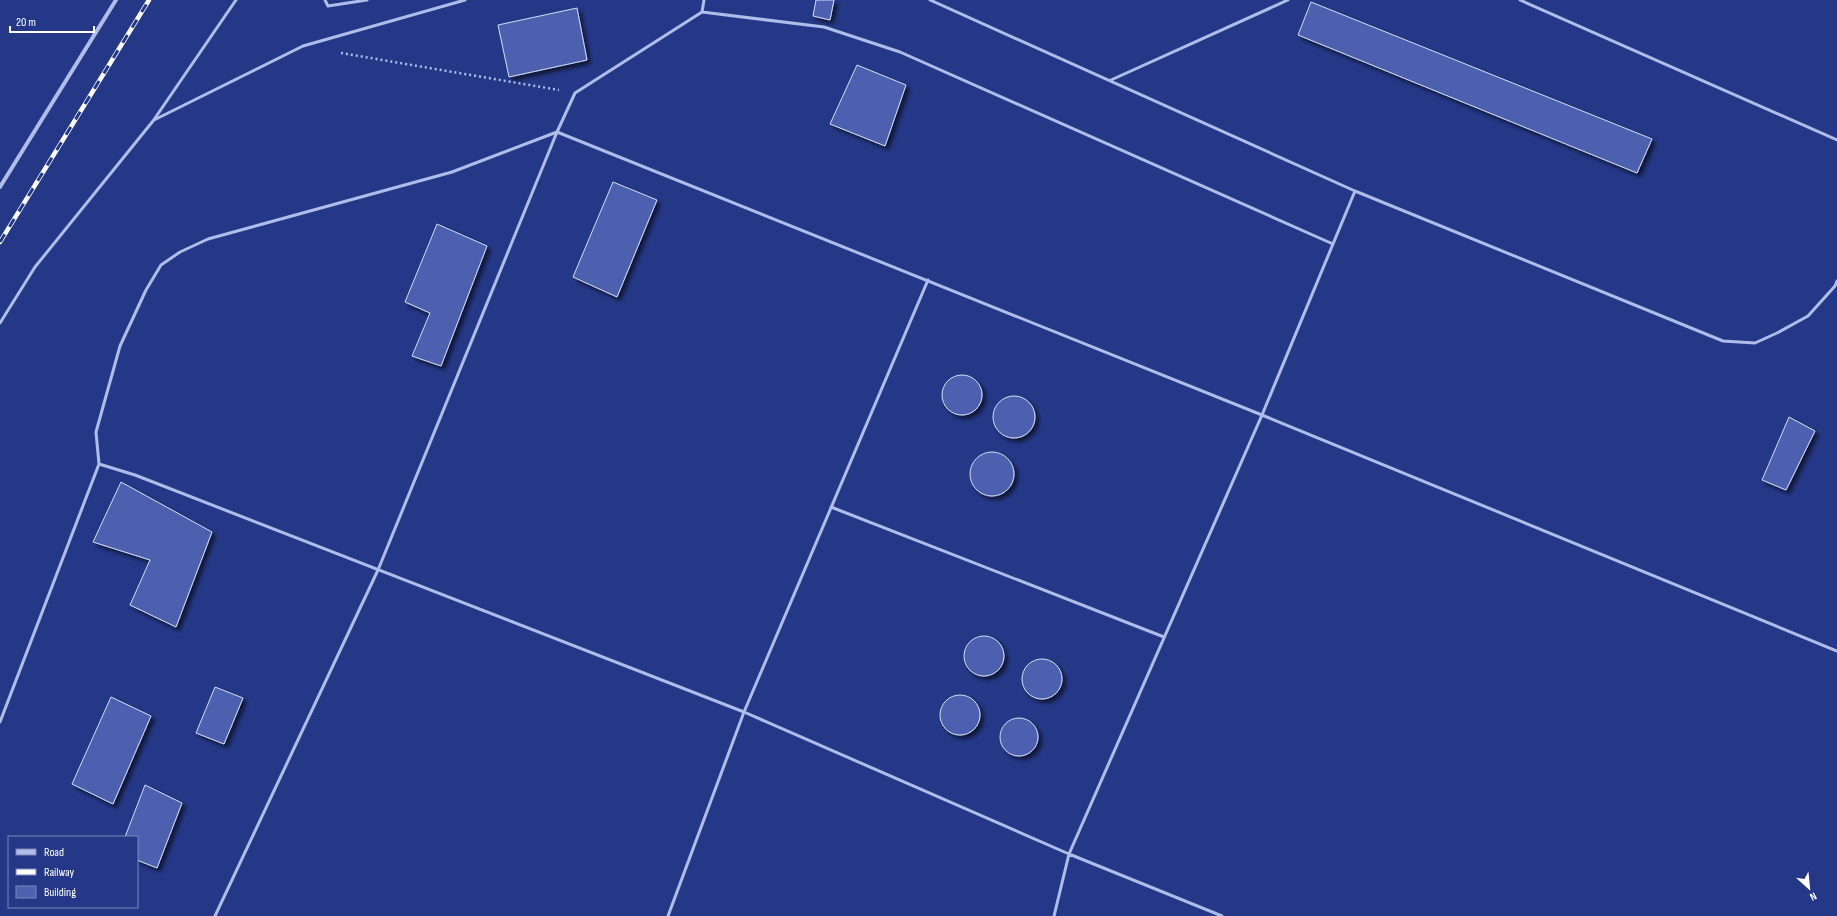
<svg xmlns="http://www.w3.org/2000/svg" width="1837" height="916" viewBox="0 0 1837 916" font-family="'Sofia Sans Condensed',sans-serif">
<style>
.building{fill:#4d61af;stroke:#d4dcf7;filter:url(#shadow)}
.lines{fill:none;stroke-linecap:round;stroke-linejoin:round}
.path{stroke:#b0bce9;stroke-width:2.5;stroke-dasharray:2 3;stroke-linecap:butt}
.lane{stroke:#b0bce9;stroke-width:3}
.street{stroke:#b0bce9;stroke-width:4}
.rail-casing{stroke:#fff;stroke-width:4.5}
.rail{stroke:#253887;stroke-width:3;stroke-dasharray:9;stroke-linecap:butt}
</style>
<defs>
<filter id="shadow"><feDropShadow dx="3.5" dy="3.5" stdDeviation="2" flood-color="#0009"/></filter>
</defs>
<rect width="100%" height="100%" fill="#253887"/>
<path class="building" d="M816 0H834L830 20 813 16Z
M1311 2 1652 139 1637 173 1298 35Z
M577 8 587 60 509 77 498 25Z
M857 65 906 85 885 146 830 124Z
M613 182 657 200 617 297 573 277Z
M437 224 487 246 441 366 412 356 430 313 405 302Z
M942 395a20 20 0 1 1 40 0a20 20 0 1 1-40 0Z
M993 417a21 21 0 1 1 42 0a21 21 0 1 1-42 0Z
M1789 417 1815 431 1786 490 1762 480Z
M970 474a22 22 0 1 1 44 0a22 22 0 1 1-44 0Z
M121 482 212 532 176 627 130 605 150 560 93 542Z
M964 656a20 20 0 1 1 40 0a20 20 0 1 1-40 0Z
M1022 679a20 20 0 1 1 40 0a20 20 0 1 1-40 0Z
M215 687 243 698 224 744 196 733Z
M940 715a20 20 0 1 1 40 0a20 20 0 1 1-40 0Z
M111 697 151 716 113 804 72 784Z
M1000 737a19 19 0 1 1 38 0a19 19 0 1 1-38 0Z
M145 785 182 803 157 868 137 860V837H125Z"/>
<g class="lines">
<path class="path" d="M341 53 559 90"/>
<path class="lane" d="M325 0 328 6 367 0
M930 0 1355 191 1723 341 1755 343 1777 333 1808 316 1835 286 1837 281
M1520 0 1837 140
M702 12 704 0
M1111 80 1288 0
M154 120 303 46 465 0
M0 323 35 267 153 121 236 0
M99 464 96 432 120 346 146 290 161 265 180 252 208 239 452 172 557 132 1262 415 1837 651
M831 507 1164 637
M0 722 99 464 135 475 744 712 1069 854 1222 916
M215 916 378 570 557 132 575 93 702 12 824 27 900 52 1333 244
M668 916 744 712 928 280
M1054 916 1069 854 1262 415 1355 191"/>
<path class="street" d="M0 187 116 0"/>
<g class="rail-casing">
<path id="rail" d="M0 242 149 0"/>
</g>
<use href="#rail" class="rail"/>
</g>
<rect x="8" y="836" width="130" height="72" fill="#253887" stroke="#7c88b7"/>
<rect x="16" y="849" width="20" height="6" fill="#b0bce9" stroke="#7c88b7"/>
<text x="44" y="856" font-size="12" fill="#ffffff">Road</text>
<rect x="16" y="869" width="20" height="6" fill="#ffffff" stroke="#7c88b7"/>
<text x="44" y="876" font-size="12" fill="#ffffff">Railway</text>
<rect x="16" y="886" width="20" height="12" fill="#4d61af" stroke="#7c88b7"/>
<text x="44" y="896" font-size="12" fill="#ffffff">Building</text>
<g transform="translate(1809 888) rotate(153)" stroke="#253887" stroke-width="3" paint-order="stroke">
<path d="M0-3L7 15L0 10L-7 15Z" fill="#ffffff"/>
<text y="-6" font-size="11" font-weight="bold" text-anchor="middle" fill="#ffffff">N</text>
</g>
<path d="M10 26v6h84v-6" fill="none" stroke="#ffffff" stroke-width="2"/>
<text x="16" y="26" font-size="12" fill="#ffffff" stroke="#253887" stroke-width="3" paint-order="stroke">20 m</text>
</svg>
